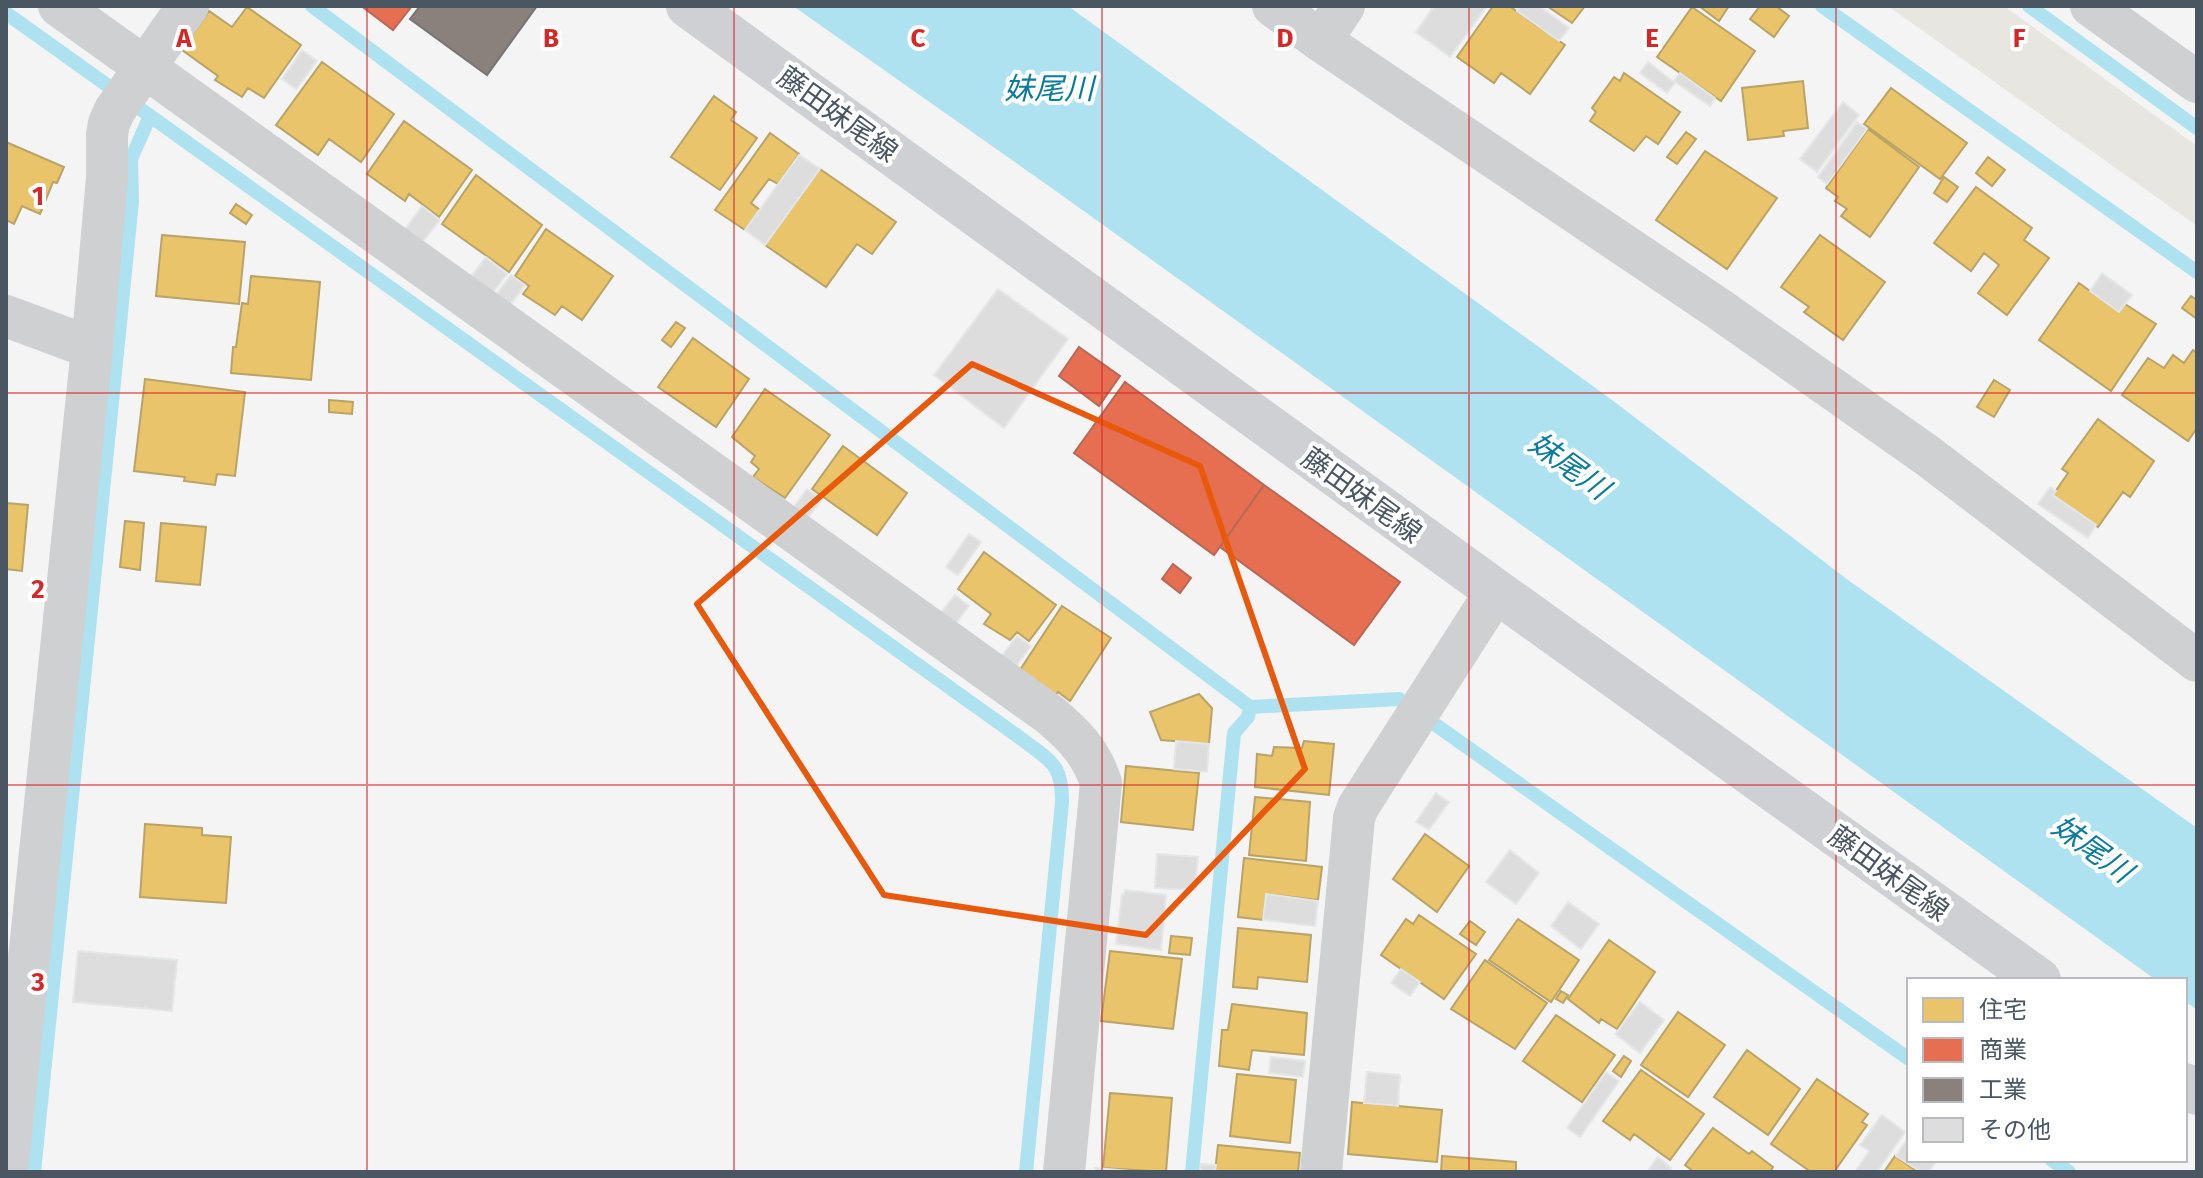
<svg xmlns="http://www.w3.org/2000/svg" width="2203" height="1178" viewBox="0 0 2203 1178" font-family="'Fira Sans','Noto Sans JP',sans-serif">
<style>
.sand{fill:#e7e6e1}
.water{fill:#aee2f0}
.homes{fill:#e9c46a;stroke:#b9a367;stroke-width:2}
.shops{fill:#e76f51;stroke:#b86856;stroke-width:2}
.industry{fill:#8a817c;stroke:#777474;stroke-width:2}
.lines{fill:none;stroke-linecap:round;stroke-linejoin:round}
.stream{stroke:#aee2f0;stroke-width:14}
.building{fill:#ddddde;stroke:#e5e6e7;stroke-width:2}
.minor{stroke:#ced0d2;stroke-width:42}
.secondary{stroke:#ced0d4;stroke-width:44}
.marked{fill:none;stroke:#e8590c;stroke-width:6;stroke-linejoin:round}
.grid{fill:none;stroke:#d62828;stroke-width:2;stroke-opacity:0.55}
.labels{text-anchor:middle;stroke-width:8;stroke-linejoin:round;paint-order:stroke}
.street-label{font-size:28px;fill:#4a5661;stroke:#fff}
.water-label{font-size:30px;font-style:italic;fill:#0c7c9b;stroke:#fff}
.grid-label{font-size:26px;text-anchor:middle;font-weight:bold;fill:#d62828;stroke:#fff;stroke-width:8;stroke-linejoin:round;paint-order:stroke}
</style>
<rect width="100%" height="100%" fill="#f4f4f4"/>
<path class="sand" d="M1888 6H2004L2197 146V226Z"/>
<path class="water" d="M793 6H1068L1612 400 1848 580 2197 828V1010L2185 1001V980H2156L1053 189Z"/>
<path class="homes" d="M1493 6H1509L1565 45 1530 94 1501 73 1494 83 1457 57Z
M1547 6H1585L1572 23Z
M1699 6H1729L1719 21Z
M1760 6H1776L1789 16 1774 37 1750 19Z
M247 7 301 45 264 98 248 88 242 97 215 80 218 76 182 50 209 11 232 27Z
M1692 7 1755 51 1721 101 1657 57Z
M322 62 394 114 361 162 329 139 318 155 276 125Z
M1624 73 1680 112 1658 144 1646 136 1634 151 1590 121 1596 112 1592 108 1614 77 1620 81Z
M1803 81 1808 128 1783 131 1784 136 1748 140 1742 88Z
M1891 88 1967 143 1940 179 1864 124Z
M714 96 736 112 731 120 757 138 720 190 671 157Z
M404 121 472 170 439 217 409 194 405 201 367 174Z
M1868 129 1919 167 1870 237 1841 216 1847 209 1835 201 1838 197 1826 188Z
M1686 132 1696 139 1677 164 1667 157Z
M770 133 799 154 778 184 769 179 751 203 760 210 745 230 715 210Z
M6 142 64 167 57 183 53 182 40 214 22 206 14 224 6 220Z
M1705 151 1777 198 1727 269 1656 220Z
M1988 157 2005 170 1992 186 1976 173Z
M820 169 896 222 872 254 857 244 826 287 765 245Z
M476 175 542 225 509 272 442 224Z
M1944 177 1958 187 1947 202 1934 193Z
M1976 187 2032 228 2024 240 2049 258 2007 315 1978 293 1999 265 1984 253 1971 271 1934 243Z
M236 204 252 215 246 224 230 213Z
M546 229 613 276 582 320 562 306 555 315 523 294 529 286 515 276Z
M162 235 245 242 239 304 156 296Z
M1820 235 1885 282 1843 340 1804 312 1809 307 1781 287Z
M251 276 320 282 311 380 231 373 233 347H236L242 303 248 304Z
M2079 283 2119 312 2125 304 2156 324 2111 391 2039 340Z
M2191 296 2197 300V319L2182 308Z
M676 322 685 328 671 347 662 340Z
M693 338 749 379 716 427 658 387Z
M2193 350 2197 353V428L2188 441 2122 395 2148 358 2164 368 2173 355 2184 363Z
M145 379 245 392 235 476 217 474 215 485 184 481 185 477 134 471Z
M1994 380 2010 390 1994 417 1977 407Z
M765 389 830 435 785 498 753 477 759 469 751 462 755 456 732 437Z
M329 400 353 402 352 414 329 412Z
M2098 419 2154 461 2130 497 2123 492 2098 527 2053 495 2068 473 2062 469Z
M843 446 907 493 877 535 812 489Z
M6 503 28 505 22 571 6 569Z
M125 521 144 523 140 570 120 567Z
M161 523 206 527 200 585 156 581Z
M984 552 1056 605 1029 641 1017 632 1010 640 984 624 991 614 958 589Z
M1062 606 1111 638 1070 701 1058 692 1054 697 1018 673Z
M1199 694 1212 708 1209 744 1161 740 1150 712Z
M1304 741 1334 744 1329 795 1255 787 1257 754 1272 756 1274 747 1302 748Z
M1126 766 1199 773 1193 830 1121 822Z
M1255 797 1310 802 1306 861 1249 855Z
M145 824 202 828V835L231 837 226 903 140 897Z
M1425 834 1469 866 1437 912 1393 879Z
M1244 858 1322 867 1318 900 1266 894 1263 920 1238 917Z
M1419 915 1476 954 1444 999 1381 955 1406 919 1413 924Z
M1518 919 1579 960 1551 1002 1489 960Z
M1470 921 1485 932 1476 945 1460 934Z
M1238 928 1311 935 1307 982 1258 977 1257 989 1233 987Z
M1171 936 1192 938 1190 955 1169 953Z
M1609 940 1655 972 1617 1029 1601 1019 1599 1023 1568 999Z
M1110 951 1182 959 1173 1029 1101 1021Z
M1485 960 1547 1003 1515 1049 1451 1009Z
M1561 991 1568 995 1563 1003 1556 999Z
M1232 1004 1307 1013 1304 1055 1252 1050 1249 1070 1219 1066 1222 1030H1228Z
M1678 1012 1725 1045 1688 1097 1641 1065Z
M1556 1015 1615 1055 1582 1102 1523 1061Z
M1747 1050 1800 1089 1768 1135 1714 1097Z
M1624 1056 1631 1061 1621 1077 1613 1071Z
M1641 1070 1704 1114 1670 1160 1634 1134 1630 1140 1603 1121Z
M1237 1074 1296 1080 1290 1143 1230 1136Z
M1817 1079 1868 1114 1862 1122 1867 1125 1834 1172H1811L1771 1144Z
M1110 1093 1172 1098 1166 1172 1103 1168Z
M1352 1102 1442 1110 1437 1162 1348 1154Z
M1713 1128 1749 1154 1752 1151 1773 1167 1770 1172H1694L1685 1165Z
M1218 1145 1300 1153 1298 1172H1215Z
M1442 1156 1516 1162V1172H1441Z
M1895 1156 1918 1172H1884Z"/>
<path class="shops" d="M365 6H412L393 30 364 8Z
M1079 347 1120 376 1099 406 1059 376Z
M1125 382 1264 485 1214 555 1074 453Z
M1264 485 1400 582 1354 645 1220 547Z
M1173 564 1191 578 1180 593 1162 579Z"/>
<path class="industry" d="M420 6H537L487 75 410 19Z"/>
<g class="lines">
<path class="stream" d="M312 6 1250 707 1399 699 1909 1059
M1822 6 2197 272
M2029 6 2197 128
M6 13 1019 737C1048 760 1063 762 1062 803L1026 1172
M2052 1160 2069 1172
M34 1172 119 333 132 201 131 159 150 116
M1192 1172 1234 733 1248 717 1250 707"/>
</g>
<path class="building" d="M1434 6H1487L1450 57 1416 32Z
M1521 6H1539L1569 28 1559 41 1517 11Z
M302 50 317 61 296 89 282 79Z
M1648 62 1675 83 1667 93 1640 73Z
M1680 73 1715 98 1710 106 1674 81Z
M1843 102 1859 115 1817 172 1800 159Z
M1857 122 1867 129 1827 184 1818 177Z
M799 155 820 169 765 245 745 230Z
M422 206 440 220 420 245 403 232Z
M486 257 507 274 491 295 470 278Z
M2102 273 2132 295 2119 312 2090 291Z
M511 275 525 285 508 308 494 297Z
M998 289 1068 339 1004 428 934 375Z
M2050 487 2056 491 2053 495 2096 525 2088 538 2038 504Z
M807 489 822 500 805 521 791 511Z
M969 534 981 542 958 575 946 567Z
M955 595 969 606 954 626 940 614Z
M1017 636 1031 646 1014 669 1000 658Z
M1176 741 1209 744 1207 772 1174 769Z
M1436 793 1449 802 1429 830 1416 822Z
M1510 850 1539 873 1516 904 1486 882Z
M1157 854 1198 857 1195 890 1155 888Z
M1125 890 1166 895 1161 950 1116 944 1122 894H1124Z
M1266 894 1318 901 1315 926 1263 920Z
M1568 902 1599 924 1581 949 1551 926Z
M78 951 177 960 172 1011 73 1002Z
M1401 969 1420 982 1410 996 1391 983Z
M1640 1002 1664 1020 1640 1053 1615 1034Z
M1271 1057 1305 1061 1303 1077 1269 1073Z
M1367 1072 1400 1075 1398 1106 1364 1103Z
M1606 1072 1619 1081 1580 1137 1567 1128Z
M1882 1115 1905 1132 1877 1172H1855L1869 1151 1860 1145Z
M1909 1136V1160H1937L1929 1172H1921L1896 1156Z
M1658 1157 1671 1168 1668 1172H1647Z
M1201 1164 1216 1165 1215 1172H1200Z
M1095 1168 1130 1171 1095 1172Z"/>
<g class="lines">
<path class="minor" d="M59 6 1049 714C1074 735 1091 752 1101 783L1064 1172
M1273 6 1321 41 1719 309 1928 456 2197 661
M2091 6 2197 82
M1321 41 1344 6
M6 316 92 348
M7 1172 92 348 107 178V135L109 123 115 110 188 6
M1321 1172 1354 818 1358 807 1496 591"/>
<path class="secondary" d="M688 6 1496 591 2039 980
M2185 1085 2197 1093"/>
</g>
<path class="marked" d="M972 364 1200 466 1305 769 1146 935 884 895 697 604Z"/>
<path class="grid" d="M367 6V1172M734 6V1172M1102 6V1172M1469 6V1172M1836 6V1172M6 393H2197M6 785H2197"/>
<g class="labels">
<g class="street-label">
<text transform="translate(838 114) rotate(36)" y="10">藤田妹尾線</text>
<text transform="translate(1362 495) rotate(36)" y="10">藤田妹尾線</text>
<text transform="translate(1889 873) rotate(36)" y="10">藤田妹尾線</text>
</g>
<g class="water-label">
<text x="1049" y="99">妹尾川</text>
<text transform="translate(1569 466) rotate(36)" y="10">妹尾川</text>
<text transform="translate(2092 849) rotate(36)" y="10">妹尾川</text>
</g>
</g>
<g class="grid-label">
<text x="184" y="47">A</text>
<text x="551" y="47">B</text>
<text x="918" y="47">C</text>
<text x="1285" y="47">D</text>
<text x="1652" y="47">E</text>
<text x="2019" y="47">F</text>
<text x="38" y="205">1</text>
<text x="38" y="598">2</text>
<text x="38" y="991">3</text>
</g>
<rect width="2203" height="1178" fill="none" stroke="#4a5661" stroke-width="16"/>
<rect x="1907" y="978" width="280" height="184" fill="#ffffff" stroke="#b7bbc0" stroke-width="2"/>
<rect x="1923" y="998" width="40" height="24" fill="#e9c46a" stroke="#b7bbc0" stroke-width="2"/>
<text x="1979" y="1018" font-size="24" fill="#4a5661">住宅</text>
<rect x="1923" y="1038" width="40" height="24" fill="#e76f51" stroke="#b7bbc0" stroke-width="2"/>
<text x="1979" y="1058" font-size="24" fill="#4a5661">商業</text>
<rect x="1923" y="1078" width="40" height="24" fill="#8a817c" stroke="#b7bbc0" stroke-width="2"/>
<text x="1979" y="1098" font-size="24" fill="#4a5661">工業</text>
<rect x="1923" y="1118" width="40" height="24" fill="#ddddde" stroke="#b7bbc0" stroke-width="2"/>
<text x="1979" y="1138" font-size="24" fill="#4a5661">その他</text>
</svg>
